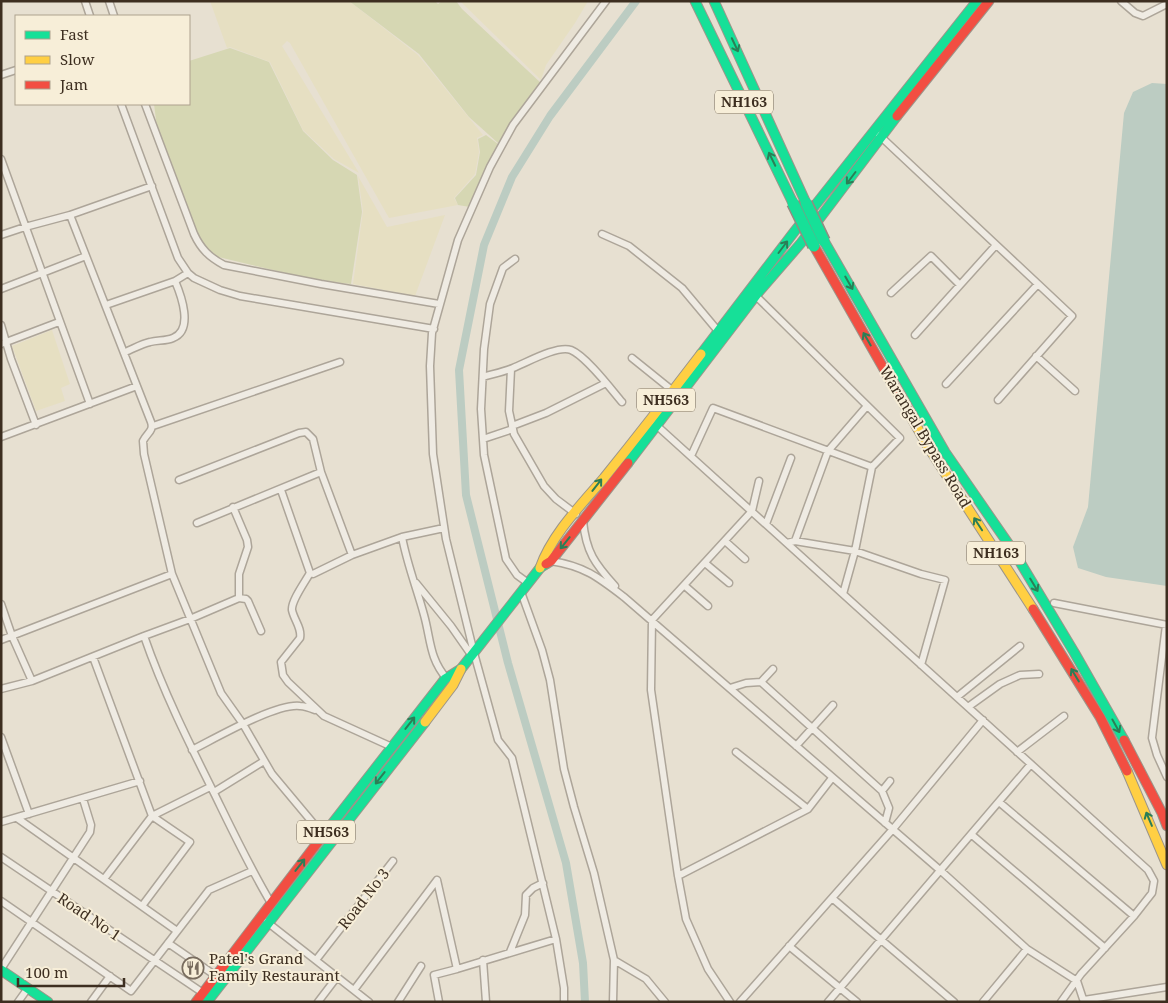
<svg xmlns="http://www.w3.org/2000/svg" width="1168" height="1003" viewBox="0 0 1168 1003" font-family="'Noto Serif',serif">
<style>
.farmland{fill:#e6dfc2}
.green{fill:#d6d7b3}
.water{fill:#bcccc2}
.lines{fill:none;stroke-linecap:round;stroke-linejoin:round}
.canal{stroke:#bcccc2;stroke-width:8}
.street-casing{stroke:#ada599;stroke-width:9}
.fast-casing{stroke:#9c958a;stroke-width:11}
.slow-casing{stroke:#9c958a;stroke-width:11}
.jam-casing{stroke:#9c958a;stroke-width:11}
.street{stroke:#efebe3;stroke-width:6}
.fast{stroke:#16e098;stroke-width:9}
.slow{stroke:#ffcf43;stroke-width:9}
.jam{stroke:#f24e42;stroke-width:9}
.fast-bridge-casing{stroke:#928b80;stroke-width:14;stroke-linecap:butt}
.fast-bridge{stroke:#16e098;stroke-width:11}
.oneway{stroke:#2b7e56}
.labels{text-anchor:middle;stroke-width:4;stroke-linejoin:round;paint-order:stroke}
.shield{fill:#f7eed8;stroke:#756857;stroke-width:1}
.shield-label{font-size:14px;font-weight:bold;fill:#3d2e20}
.street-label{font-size:15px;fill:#3d2e20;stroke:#f7eed8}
.poi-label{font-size:15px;fill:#3d2e20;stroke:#f7eed8;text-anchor:start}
</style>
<rect width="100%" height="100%" fill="#e7e0d1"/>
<path class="farmland" d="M210 1H349L418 55 483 135 477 138 479 152 475 174 454 198 458 205 389 218 290 43 287 41 282 46 359 173 334 159 303 130 270 62 230 47 227 48Z
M460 1H588L575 23 546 65 541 80Z
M358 176 387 227 445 215 415 296 353 284 363 211Z
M52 330 70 384 61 388 65 401 36 411 12 346Z"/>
<path class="green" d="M349 1H435L438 4 442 1H456L462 9 542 84 498 143 469 117 419 54Z
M230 48 269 62 303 131 333 160 357 175 362 212 351 284 315 280 206 254 159 144 154 104H189V61Z
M486 135 498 144 470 207 458 205 455 198 476 175 480 152 478 139Z"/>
<path class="water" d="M1152 83 1167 84V586L1106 577 1078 568 1073 547 1088 507 1124 113 1133 92Z"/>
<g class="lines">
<path class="canal" d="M585 1002 583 963 566 863 508 663 466 495 459 370 484 245 512 177 550 116 636 1"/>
<g class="street-casing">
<path id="street" d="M85 1 90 16
M109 1 114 16
M1121 1 1135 13 1143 16 1167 4
M1 75 16 70
M121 104 178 258 188 273 194 278 220 290 240 296 434 329
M145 104 194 234C201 249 209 257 224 265L321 284 439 304
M879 135 1038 284 946 384
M1 159 90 404
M152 186 70 215 151 422C154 431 147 433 143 441L144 454 172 574 221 693 243 724 272 774 323 835
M602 234 629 246 682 288 718 331
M1 235 25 227 70 215
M515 259 503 268 490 304 484 349 481 409 484 455 506 559 517 575 528 583
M1 289 86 256
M891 293 931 256 960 285 996 245
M756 296 900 438 872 467 855 551 843 594
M106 305 175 281 188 273
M1 325 11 359 36 425
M915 335 960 285
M1 344 59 322
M125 352C133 349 141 344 150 342 158 340 166 341 173 338 194 330 181 295 175 281
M1036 356 1075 391
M632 358 673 391
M511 369 509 411 514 434 544 486 556 499 576 514
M483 377C493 374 503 372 513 368 526 363 557 345 571 350 586 356 611 389 622 402
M998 400 1072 316 1038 284
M655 424 1148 870 1154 881 1152 893 1134 916 1081 974 1061 1002
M153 426 340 362
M512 426 546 413 606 383
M1 437 137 386
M483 439 513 429
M691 456 713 408 872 467
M179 480 299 433 306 432 313 439 321 472 352 555
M281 490 310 573 313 574 352 555 402 537C407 564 417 589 424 615 431 640 429 658 447 679
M233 507 247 540 248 547 239 574V598
M583 521C586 552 595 564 615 586
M197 523 321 472
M766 524 791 458
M402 537 444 528
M725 541 745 559
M795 541 828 451 867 406
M787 543 795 541 855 551 921 574 945 580 921 665
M551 561C584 566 598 577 624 597L941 871 1027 949 1077 981 1084 1002
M705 563 729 583
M310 573C305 582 291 601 292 610 294 620 302 628 300 638L281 662 283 675 288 682 324 716 392 747
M416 583 451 626 472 656
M685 586 708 606
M521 592 542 650 550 680 564 769 574 807 594 873 614 960 613 1002
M1054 603 1167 625
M1 604 12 636 32 681
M1166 625 1152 738 1157 755 1167 777
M144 636C163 691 189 743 215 795 233 832 250 868 271 903
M1 640 172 574
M93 657 152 816 190 842 142 906
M761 682 773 669
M730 688 746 683 761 682 882 791 889 808 885 823
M1 689 32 681 144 636 190 619 239 598 246 599 248 601 261 631
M957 697 1020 646
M968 707 1000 684 1020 675 1039 674
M1 737 29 814
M796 746 833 705
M192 750C216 738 276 703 300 706 305 706 310 708 315 710
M736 752 808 809
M1017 752 1064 716
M882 791 890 781
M214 792 264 761
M999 802 1134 916
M17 818 177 931
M1 822 140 781
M972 835 1105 948
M1 857 203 993
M678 876 808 809 832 778
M104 879 152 816 210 787
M437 880 457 969 556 939
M832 898 954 1002
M1 901 131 991 209 890 252 871
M267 922 369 1002
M168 943 216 976
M789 946 857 1002
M510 952 525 915 526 895 533 888 543 883
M316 960 393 861
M483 960 486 1002
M614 960 646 979 665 1002
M1 969 90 832 91 825 83 799
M354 990 437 880
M1084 1000 1167 987
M18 1002 28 988
M91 1002 110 976
M318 1002 337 977
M398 1002 421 966
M439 1002 434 975 457 969
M564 1002V988L556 939 512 758 498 740 474 653 446 539 433 454 430 366 432 333 458 240 490 167 513 125 606 1
M730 1002 708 969 686 919 678 876 651 690 652 620 752 511 759 481
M740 1002 893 829 983 720
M828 1002 1031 764
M983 1002 1027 949"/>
</g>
<g class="fast-casing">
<path id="fast" d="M695 1 793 203
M714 1 806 203
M824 241 945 452 1014 552 1074 652 1124 740
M701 354 794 232 977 1
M628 463 757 294 801 243 897 116
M321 838 445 679 461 669 540 568 546 564
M1 970 48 1002
M207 1002 425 722"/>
</g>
<g class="slow-casing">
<path id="slow" d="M905 406 927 445 1033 609
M540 568C552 534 581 505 604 478 637 437 669 396 701 354
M425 722 453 685 461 669
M1127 771 1167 865"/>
</g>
<g class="jam-casing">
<path id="jam" d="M897 116 989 1
M814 246 905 406
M546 564 551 561 628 463
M1033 609 1100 717 1127 771
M1124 740 1162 813 1167 826
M196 1002 321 838"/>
</g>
<use href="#street" class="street"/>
<use href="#fast" class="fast"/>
<use href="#slow" class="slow"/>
<use href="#jam" class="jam"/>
<g class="fast-bridge-casing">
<path id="fast-bridge" d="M793 203 814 246
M806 203 824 241"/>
</g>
<use href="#fast-bridge" class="fast-bridge"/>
</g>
<defs><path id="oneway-shaft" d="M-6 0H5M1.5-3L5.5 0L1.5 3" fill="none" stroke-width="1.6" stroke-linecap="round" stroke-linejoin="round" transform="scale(1.25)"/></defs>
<g class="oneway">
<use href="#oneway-shaft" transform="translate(735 45) rotate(65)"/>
<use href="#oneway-shaft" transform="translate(772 159) rotate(-116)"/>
<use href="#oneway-shaft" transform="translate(851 178) rotate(127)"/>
<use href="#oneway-shaft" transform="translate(783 247) rotate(-53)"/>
<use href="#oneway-shaft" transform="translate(849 283) rotate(60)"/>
<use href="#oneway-shaft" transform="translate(867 339) rotate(-120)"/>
<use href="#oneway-shaft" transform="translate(597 485) rotate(-52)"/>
<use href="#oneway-shaft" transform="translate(978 524) rotate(-123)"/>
<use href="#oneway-shaft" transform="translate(565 543) rotate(129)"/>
<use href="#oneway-shaft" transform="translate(1034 585) rotate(59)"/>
<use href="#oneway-shaft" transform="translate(1075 675) rotate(-121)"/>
<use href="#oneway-shaft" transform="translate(410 723) rotate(-52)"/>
<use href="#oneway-shaft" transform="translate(1116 726) rotate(61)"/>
<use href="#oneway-shaft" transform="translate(380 778) rotate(128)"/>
<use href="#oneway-shaft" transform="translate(1149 819) rotate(-113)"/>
<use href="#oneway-shaft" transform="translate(300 865) rotate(-52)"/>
</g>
<defs>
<g id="restaurant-ring" transform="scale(1.125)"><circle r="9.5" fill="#f7eed8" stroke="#786c5e" stroke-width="1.5"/><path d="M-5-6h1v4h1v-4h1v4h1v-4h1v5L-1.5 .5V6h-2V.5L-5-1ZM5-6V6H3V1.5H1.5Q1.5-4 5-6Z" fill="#786c5e"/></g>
</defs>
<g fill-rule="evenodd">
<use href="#restaurant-ring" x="193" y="968"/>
</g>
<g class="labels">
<g class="shield">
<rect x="715" y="90.5" width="58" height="23" rx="4"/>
<rect x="637" y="388.5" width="58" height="23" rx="4"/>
<rect x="967" y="541.5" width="58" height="23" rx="4"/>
<rect x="297" y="820.5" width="58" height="23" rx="4"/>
</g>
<g class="shield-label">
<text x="744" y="107">NH163</text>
<text x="666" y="405">NH563</text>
<text x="996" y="558">NH163</text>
<text x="326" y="837">NH563</text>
</g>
<g class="street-label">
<text transform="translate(925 437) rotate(59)" y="5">Warangal Bypass Road</text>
<text transform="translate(364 899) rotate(-52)" y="5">Road No 3</text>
<text transform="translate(89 917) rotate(34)" y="5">Road No 1</text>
</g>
<g class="poi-label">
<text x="209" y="964">Patel's Grand<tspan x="209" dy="17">Family Restaurant</tspan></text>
</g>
</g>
<rect width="1168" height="1003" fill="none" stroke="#3d2e20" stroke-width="5"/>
<rect x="15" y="15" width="175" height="90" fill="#f7eed8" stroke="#ada18e"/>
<rect x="25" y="31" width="25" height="8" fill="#16e098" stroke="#ada18e"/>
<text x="60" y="40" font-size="15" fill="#3d2e20">Fast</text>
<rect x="25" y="56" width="25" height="8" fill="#ffcf43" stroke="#ada18e"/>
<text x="60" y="65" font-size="15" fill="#3d2e20">Slow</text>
<rect x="25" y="81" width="25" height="8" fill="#f24e42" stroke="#ada18e"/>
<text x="60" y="90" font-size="15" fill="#3d2e20">Jam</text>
<path d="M18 978v8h106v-8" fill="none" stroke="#3d2e20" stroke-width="2.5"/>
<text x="25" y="978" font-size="15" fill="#3d2e20" stroke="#f7eed8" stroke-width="4" paint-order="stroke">100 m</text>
</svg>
